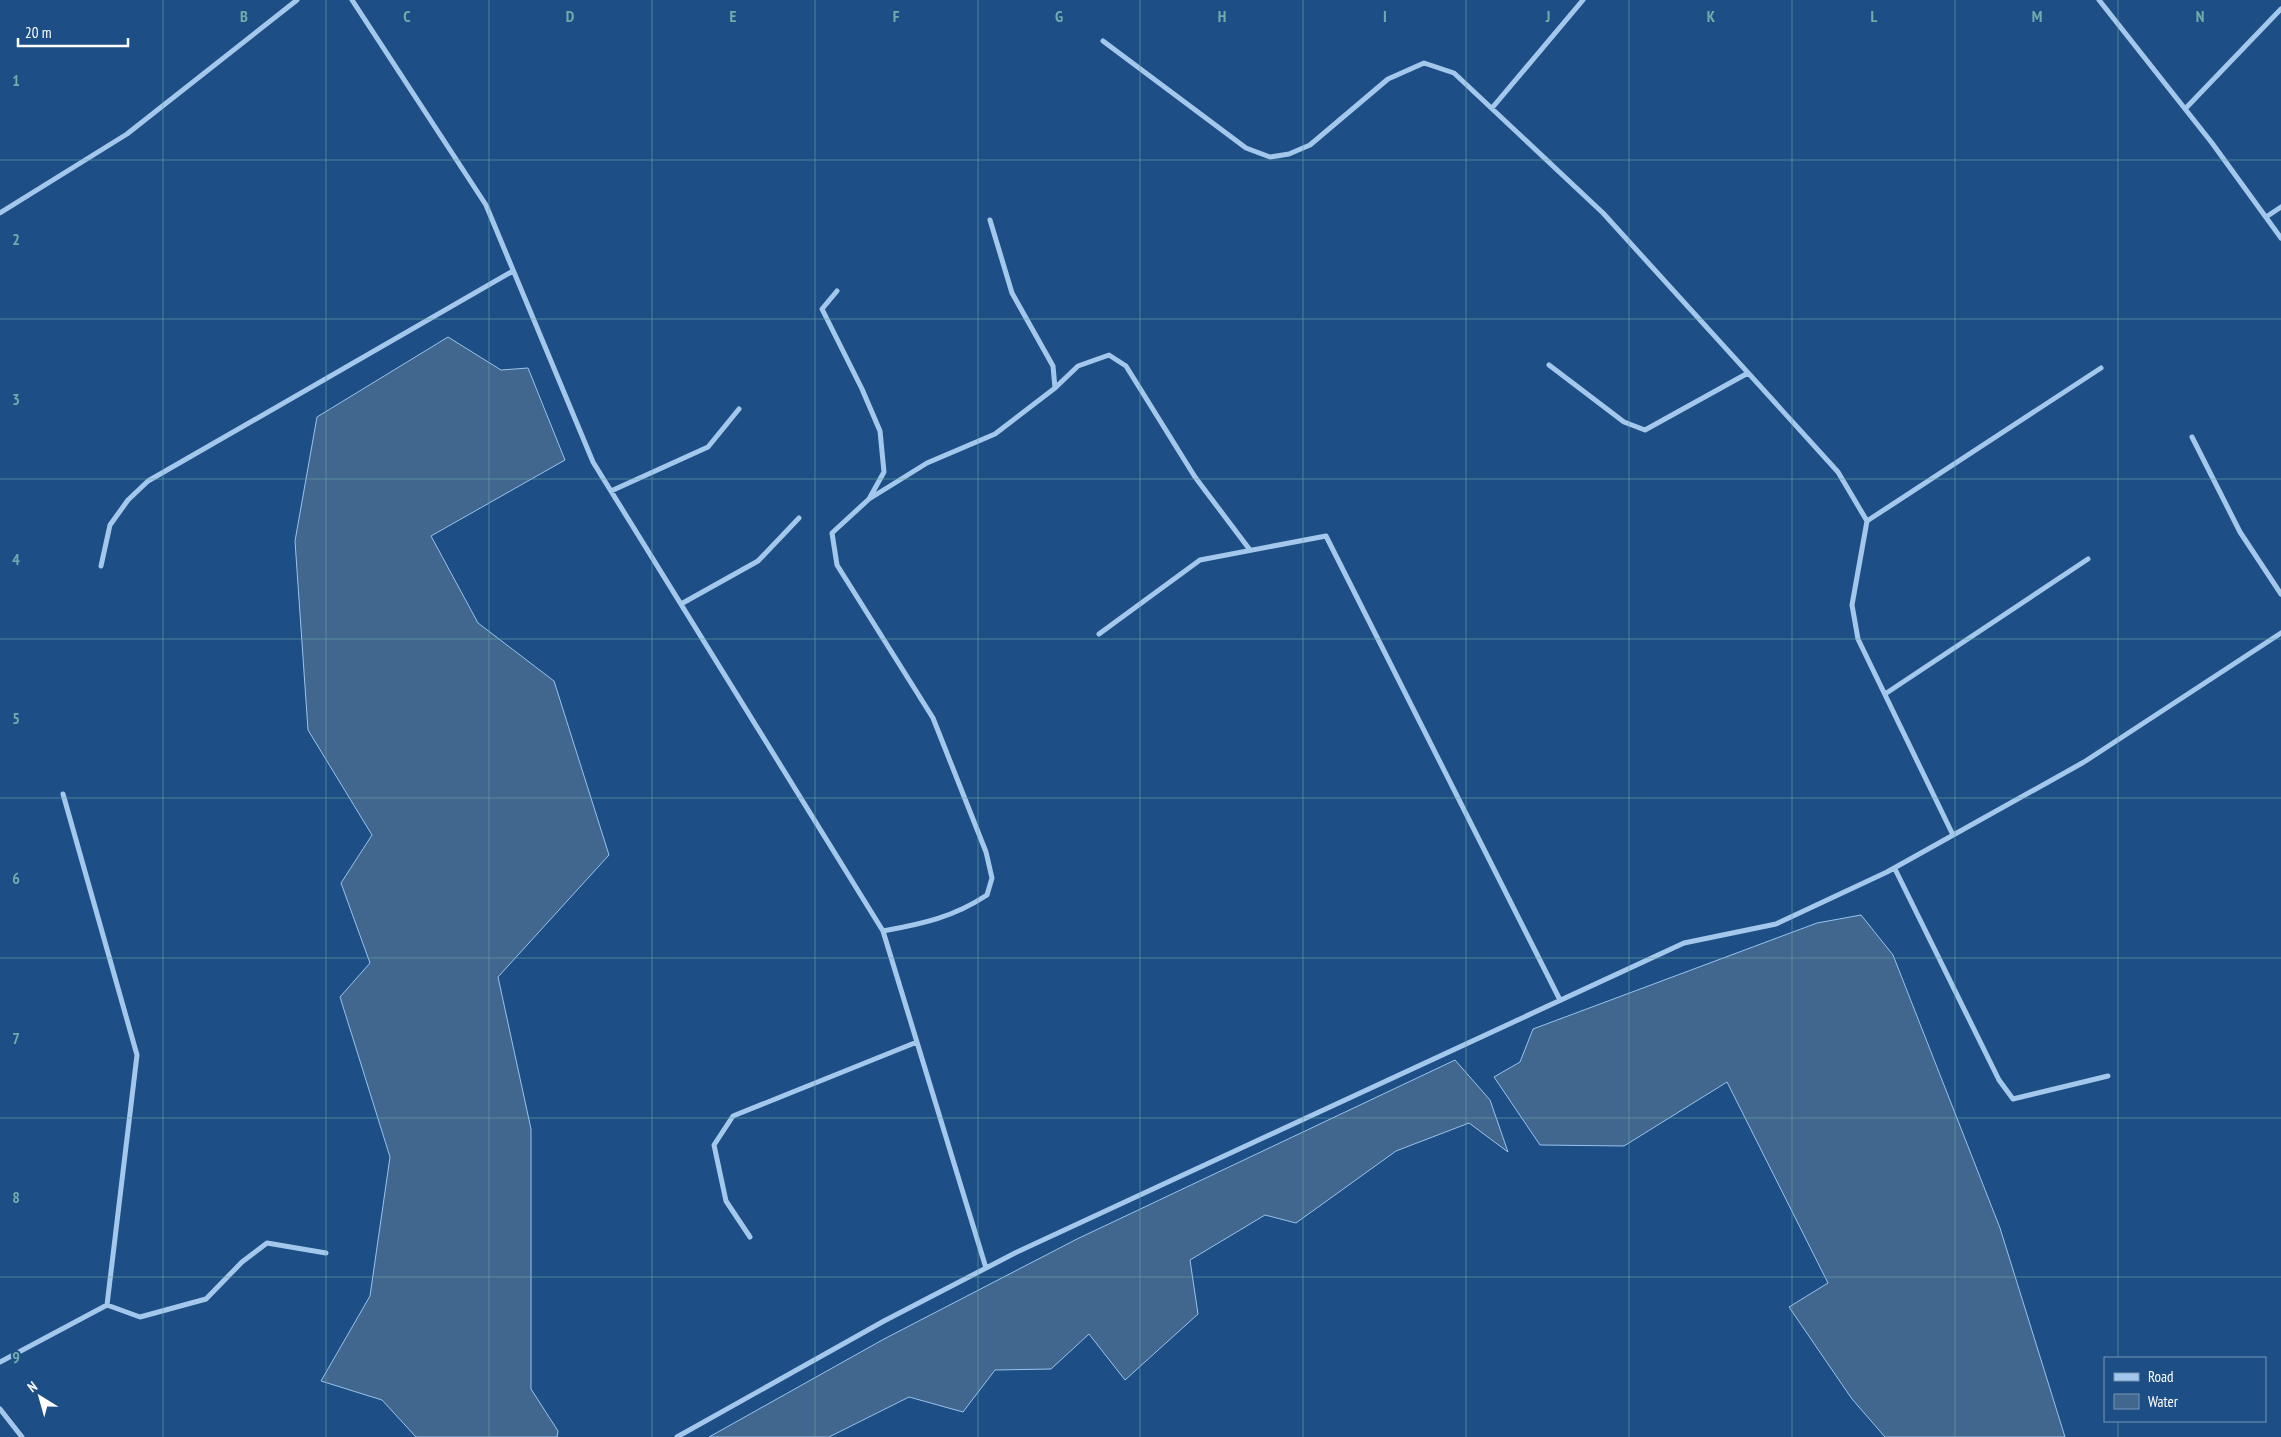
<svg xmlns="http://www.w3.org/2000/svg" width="2281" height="1437" viewBox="0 0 2281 1437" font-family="'PT Sans Narrow',sans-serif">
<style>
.water{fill:#42678f;stroke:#98c3ed}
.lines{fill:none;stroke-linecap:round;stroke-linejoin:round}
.minor{stroke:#a4c8eb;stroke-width:5}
.grid{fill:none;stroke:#6fada8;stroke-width:1;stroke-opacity:0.55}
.grid-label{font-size:16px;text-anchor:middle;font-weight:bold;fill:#6fada8;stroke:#1d4f86;stroke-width:4;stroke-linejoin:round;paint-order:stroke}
</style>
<rect width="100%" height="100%" fill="#1d4f86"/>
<path class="water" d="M448 337 501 370 528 368 565 460 431 536 478 623 554 681 609 855 498 977 531 1129V1389L558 1431 557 1437H416L382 1400 321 1381 370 1296 390 1157 340 997 370 963 341 883 372 835 308 730 295 541 317 417Z
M1861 915 1893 955 2000 1228 2065 1437H1885L1852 1399 1789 1307 1828 1283 1727 1082 1624 1146 1540 1145 1494 1077 1520 1062 1533 1029 1817 923Z
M1455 1060 1490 1100 1508 1152 1469 1123 1396 1151 1296 1223 1265 1215 1190 1260 1198 1314 1125 1380 1089 1334 1051 1369 995 1370 963 1412 909 1397 829 1437H709L884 1339 1077 1239Z"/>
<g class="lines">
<path class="minor" d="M352 0 486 205 593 462 883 931 986 1268
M2099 0 2212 143 2281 238
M1103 41 1246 148 1270 157 1289 154 1310 145 1388 79 1424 63 1454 73 1603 213 1838 472 1867 521 1852 605 1858 639 1953 835
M1492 108 1583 0
M2185 109 2281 9
M0 213 127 134 297 0
M2266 217 2281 207
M837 291 822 309 862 389 880 431 884 472 869 499
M1549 365 1624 422 1645 430 1748 373
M1055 388 1078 366 1109 355 1126 366 1195 477 1250 550
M2192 437 2240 532 2281 594
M611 491 708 447 739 409
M1867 521 2101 368
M101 566 110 525 128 500 148 481 513 271
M681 604 758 561 799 518
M1099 634 1200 560 1326 536 1560 1000
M1885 694 2088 559
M1895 869 1999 1080 2013 1099 2108 1076
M883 931C922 924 954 917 987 895L992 878 986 852 933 718 837 565 832 533 869 499 927 463 995 434 1055 388 1053 366 1012 293 990 220
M750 1237 726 1201 714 1145 733 1116 917 1042
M107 1305 140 1317 206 1299 242 1262 267 1243 326 1253
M0 1362 107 1305 137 1055 63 794
M0 1409 22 1437
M677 1437 884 1321 1017 1252 1684 943 1776 924 1887 872 2084 762 2281 633"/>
</g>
<path class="grid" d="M163 0V1437M326 0V1437M489 0V1437M652 0V1437M815 0V1437M978 0V1437M1140 0V1437M1303 0V1437M1466 0V1437M1629 0V1437M1792 0V1437M1955 0V1437M2118 0V1358M0 160H2281M0 319H2281M0 479H2281M0 639H2281M0 798H2281M0 958H2281M0 1118H2281M0 1277H2281M2118 1421V1437"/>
<g class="grid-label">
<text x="244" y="22">B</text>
<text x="407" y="22">C</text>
<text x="570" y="22">D</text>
<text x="733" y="22">E</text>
<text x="896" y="22">F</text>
<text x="1059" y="22">G</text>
<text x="1222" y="22">H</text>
<text x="1385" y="22">I</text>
<text x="1548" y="22">J</text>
<text x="1711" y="22">K</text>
<text x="1874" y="22">L</text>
<text x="2037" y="22">M</text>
<text x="2200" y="22">N</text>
<text x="16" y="86">1</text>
<text x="16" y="245">2</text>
<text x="16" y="405">3</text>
<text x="16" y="565">4</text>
<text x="16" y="724">5</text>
<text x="16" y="884">6</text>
<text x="16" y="1044">7</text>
<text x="16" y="1203">8</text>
<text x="16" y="1363">9</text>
</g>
<rect x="2104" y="1357" width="162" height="65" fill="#1d4f86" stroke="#7795b6"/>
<rect x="2114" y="1373" width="25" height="8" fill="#a4c8eb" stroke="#7795b6"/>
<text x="2148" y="1382" font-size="15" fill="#ffffff">Road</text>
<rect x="2114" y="1394" width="25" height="15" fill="#42678f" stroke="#7795b6"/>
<text x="2148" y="1407" font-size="15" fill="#ffffff">Water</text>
<g transform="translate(40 1397) rotate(323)" stroke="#1d4f86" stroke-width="4" paint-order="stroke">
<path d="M0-4L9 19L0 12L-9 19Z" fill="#ffffff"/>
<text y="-8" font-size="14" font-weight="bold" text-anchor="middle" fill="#ffffff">N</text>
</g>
<path d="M18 38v8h110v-8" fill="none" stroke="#ffffff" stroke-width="2.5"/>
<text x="25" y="38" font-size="15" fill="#ffffff" stroke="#1d4f86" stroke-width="4" paint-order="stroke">20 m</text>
</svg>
